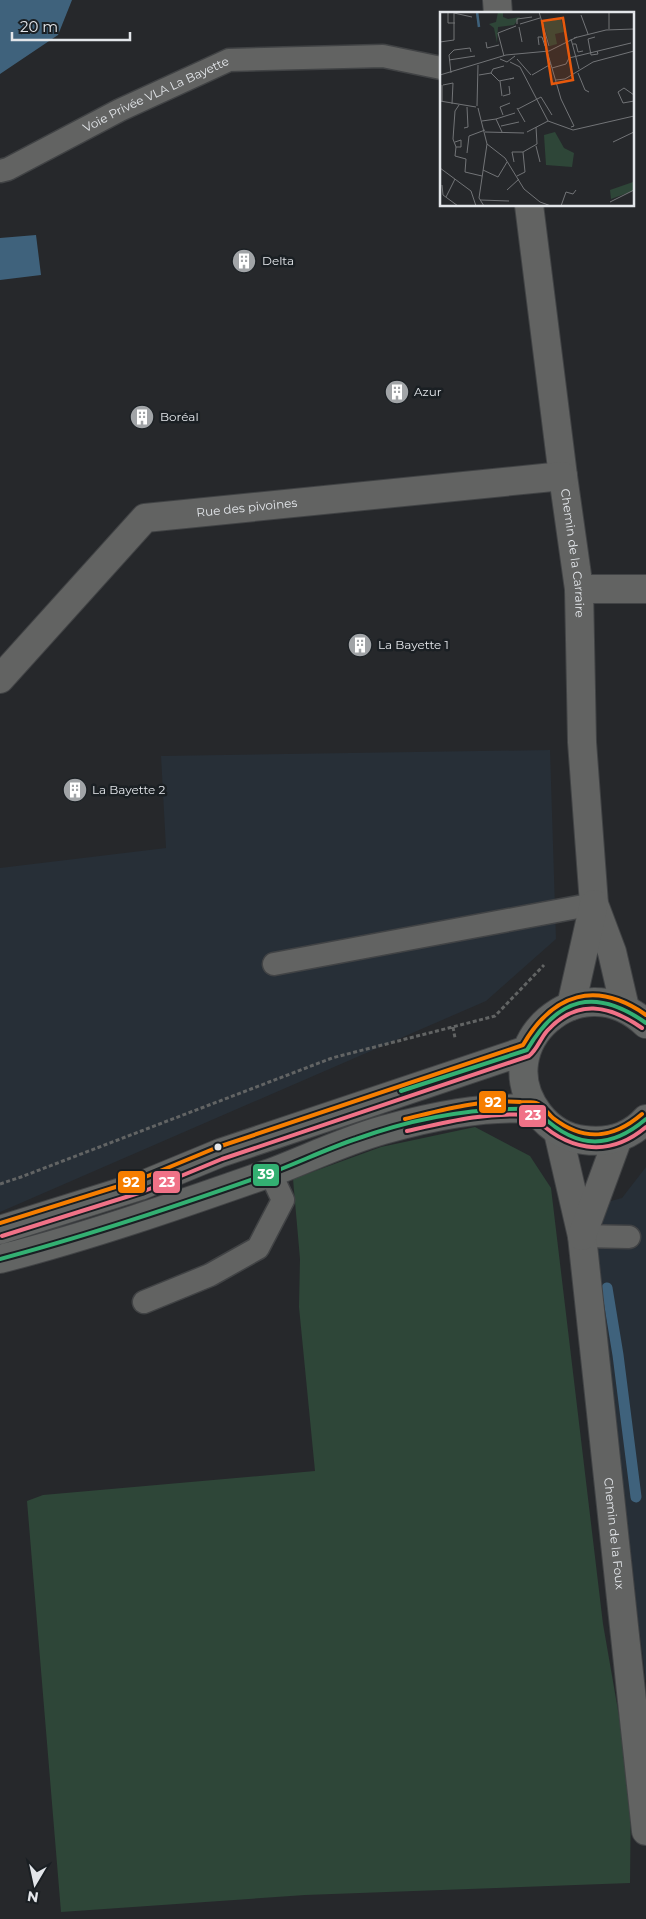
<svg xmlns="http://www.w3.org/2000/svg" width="646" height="1919" viewBox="0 0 646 1919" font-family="Montserrat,sans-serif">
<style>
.built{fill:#272f37}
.green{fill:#2e4638}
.water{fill:#3f627c}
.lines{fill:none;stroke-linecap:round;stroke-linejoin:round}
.stream{stroke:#3f627c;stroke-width:11}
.lane-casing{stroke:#414345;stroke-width:25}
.street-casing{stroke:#414345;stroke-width:30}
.primary-casing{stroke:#414345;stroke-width:30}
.path{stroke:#626464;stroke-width:3;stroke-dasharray:4 2.5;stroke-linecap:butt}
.lane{stroke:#626362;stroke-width:22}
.street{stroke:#626362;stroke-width:28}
.primary{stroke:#626463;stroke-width:28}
.bus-1-casing{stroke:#1a1f23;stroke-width:8}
.bus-2-casing{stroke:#1a1f23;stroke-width:8}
.bus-3-casing{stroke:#1a1f23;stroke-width:8}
.bus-1{stroke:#33b072;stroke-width:4}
.bus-2{stroke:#f07287;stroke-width:4}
.bus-3{stroke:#f67e00;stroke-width:4}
.bus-dot{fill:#e3e6ea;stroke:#1a1f23;stroke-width:2}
.labels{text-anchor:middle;stroke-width:5;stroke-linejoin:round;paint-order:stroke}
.street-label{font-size:12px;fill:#e3e6ea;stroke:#1a1f23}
.poi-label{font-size:12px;fill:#e3e6ea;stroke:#1a1f23;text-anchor:start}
.inset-river{fill:none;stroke:#3f627c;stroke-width:2.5}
.inset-road{fill:none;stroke:#727477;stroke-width:1}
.view{fill:#e8590c;fill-opacity:0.15;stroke:#e8590c;stroke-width:2.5}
.inset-edge{fill:none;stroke:#e3e6ea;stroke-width:2.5}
.line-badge{stroke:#1a1f23;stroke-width:2}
.badge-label{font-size:14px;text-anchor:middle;font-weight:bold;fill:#fff}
</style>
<rect width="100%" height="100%" fill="#26282b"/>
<path class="built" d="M550 750 556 939 486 1001 0 1212V868L166 848 161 756Z
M646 1167V1681L585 1208 622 1198Z"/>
<path class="green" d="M475 1127 530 1156 551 1188 603 1624 631 1785 630 1883 305 1895 61 1912 27 1501 43 1495 315 1471 299 1307 300 1259 293 1179 381 1147Z"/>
<path class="water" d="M0 0H72L58 35 0 74Z
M36 235 41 275 0 280V238Z"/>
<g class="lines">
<path class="stream" d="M607 1288 618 1355 636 1497"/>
<g class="lane-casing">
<g id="lane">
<path id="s1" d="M0 171 8 169 120 110 229 60 383 56 441 68"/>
<path d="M274 964 594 904"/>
<path d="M582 1236 629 1237"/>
<path d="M144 1302 210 1275 258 1248 283 1200 270 1172"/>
</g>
</g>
<g class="street-casing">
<g id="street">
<path d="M497 0 498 14"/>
<path id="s2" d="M529 205 563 476 579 589 582 742 594 904 612 952 625 1008"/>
<path d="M579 589H646"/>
<path id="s3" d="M0 679 145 518 563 476"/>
<path d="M571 1006 594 904"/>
<path id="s4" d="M558 1132 582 1236 646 1831"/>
<path d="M582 1236 618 1138"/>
</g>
</g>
<g class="primary-casing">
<path id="primary" d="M646 1024C580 961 486 1046 539 1114 550 1128 566 1138 584 1140 607 1143 630 1137 646 1119
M0 1230 140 1186 220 1153 527 1050
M0 1259C90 1236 182 1204 270 1173 307 1159 344 1141 383 1130 433 1116 483 1106 535 1109"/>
</g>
<path class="path" d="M453 1027 455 1038
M0 1184 21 1177 332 1058 495 1016 544 965"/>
<use href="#lane" class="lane"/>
<use href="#street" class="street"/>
<use href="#primary" class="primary"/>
<g class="bus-1-casing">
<path id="bus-1" d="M527 1050C558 997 595 987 646 1023
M401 1091 527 1050
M535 1109C570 1146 605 1154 646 1119
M0 1259C91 1235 180 1205 268 1174 298 1163 326 1149 356 1139 414 1118 474 1107 535 1109"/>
</g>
<g class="bus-2-casing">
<path id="bus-2" d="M407 1131C451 1121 486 1112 532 1115 565 1150 607 1160 646 1127
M2 1236 142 1192 222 1159 529 1056C537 1050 540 1039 547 1031 577 998 609 1005 642 1028"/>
</g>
<g class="bus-3-casing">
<path id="bus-3" d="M405 1119C443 1110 481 1099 521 1102 526 1102 532 1102 536 1103 543 1105 548 1114 553 1118 584 1142 613 1139 642 1114
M0 1223 138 1180 218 1147 523 1045C553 993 596 980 646 1015"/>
</g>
<use href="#bus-1" class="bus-1"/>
<use href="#bus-2" class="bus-2"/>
<use href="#bus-3" class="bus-3"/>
</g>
<defs>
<g id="building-disc" transform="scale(1.25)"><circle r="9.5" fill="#a1a4a7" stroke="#1a1f23"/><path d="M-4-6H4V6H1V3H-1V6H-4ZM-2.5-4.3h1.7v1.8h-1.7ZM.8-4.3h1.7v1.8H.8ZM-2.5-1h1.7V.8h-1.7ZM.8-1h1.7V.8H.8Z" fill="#fff"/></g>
</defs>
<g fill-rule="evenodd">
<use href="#building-disc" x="244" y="261"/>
<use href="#building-disc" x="397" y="392"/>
<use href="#building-disc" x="142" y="417"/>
<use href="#building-disc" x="360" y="645"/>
<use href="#building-disc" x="75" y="790"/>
</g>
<circle class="bus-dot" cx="218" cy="1147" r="4.5"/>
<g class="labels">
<g class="street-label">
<text dy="4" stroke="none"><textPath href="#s1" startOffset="174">Voie Privée VLA La Bayette</textPath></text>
<text dy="4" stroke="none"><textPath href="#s3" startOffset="319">Rue des pivoines</textPath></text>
<text dy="4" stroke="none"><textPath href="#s2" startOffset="351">Chemin de la Carraire</textPath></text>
<text dy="4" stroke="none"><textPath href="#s4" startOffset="406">Chemin de la Foux</textPath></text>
</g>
<g class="poi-label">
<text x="262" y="265">Delta</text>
<text x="414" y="396">Azur</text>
<text x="160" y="421">Boréal</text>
<text x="378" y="649">La Bayette 1</text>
<text x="92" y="794">La Bayette 2</text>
</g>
</g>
<g transform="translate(440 12)">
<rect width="194" height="194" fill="#26282b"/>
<path d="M58 0H63V5L68 7 80 5 74 13 58 15 57 31 54 16 49 12 56 10ZM121 7 124 20 115 22 117 32 110 34 103 10ZM115 120 124 136 134 141 132 155 106 153 104 123ZM193 170V179L171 187 170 178Z" fill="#2e4638"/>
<path class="inset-river" d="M37 0 39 15"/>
<path class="inset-road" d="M8 0V11H15M99 0 109 34M169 0V17M14 1 32 5M141 3 148 22M77 12V7L92 5M80 12 100 6M79 15 82 30M155 25 148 27 151 43 158 42 157 39M134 26 166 18 194 17M131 27 139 57M0 30 14 28V0M46 30 47 36 59 33M133 32H136L138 40 143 39M99 33 98 25H102L105 34M107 39 121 87 134 114 131 115M64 44 58 21 76 14M60 47 67 50 75 44M77 47 91 63M9 48 35 44M70 50 80 55 108 109M112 56 126 52 129 46 191 31M11 61 9 43 14 38 30 36 31 40M51 61 53 57 64 54M138 61 145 78 149 80M0 63 66 43 109 39 137 25M39 63 51 61 59 69 74 66 70 67M92 63 111 52M116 68 125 67 153 50 194 39M60 69 62 84M3 73 13 71 12 92M194 83 184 76 178 80 183 91 194 89M63 84 70 82 69 74M0 89 36 95M2 89V73M37 94 38 53M38 96 47 132 39 186 44 194M77 96 85 110M78 97 101 85 112 103M63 103 60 95 70 91M56 107 75 101M42 109 56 107 62 120M108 109 133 118 194 104M61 114 79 110M24 116 28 115 27 95M45 120 84 121M87 120 108 109M15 130 21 128V135H16L13 127 15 99 19 93M173 130 194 120M47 132 65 146 84 177 100 190 111 194M96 134 100 150M16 135 15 144 26 147 25 160 42 164M27 141 29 124 45 118M74 150 72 140H83M0 156 31 179 36 194M43 158 58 165 67 150M77 164 85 160 83 140 97 132 96 115M2 173 3 183 18 194M67 178 79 167M6 185 15 167M40 188 69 189M170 190 194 178M121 194 126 180 133 182 136 178"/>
<path class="view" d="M123 6 133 68 112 72 102 9Z"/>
<rect width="194" height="194" class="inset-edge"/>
</g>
<g class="line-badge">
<rect x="478" y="1090" width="29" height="24" rx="5" fill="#f67e00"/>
<rect x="518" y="1104" width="29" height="24" rx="5" fill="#f07287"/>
<rect x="252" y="1163" width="28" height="24" rx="5" fill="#33b072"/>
<rect x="152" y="1170" width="29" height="24" rx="5" fill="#f07287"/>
<rect x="117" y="1170" width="29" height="24" rx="5" fill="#f67e00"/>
</g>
<g class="badge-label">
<text x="493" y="1107">92</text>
<text x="533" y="1120">23</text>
<text x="266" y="1179">39</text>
<text x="167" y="1187">23</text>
<text x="131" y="1187">92</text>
</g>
<g transform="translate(35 1884) rotate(189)" stroke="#1a1f23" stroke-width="4" paint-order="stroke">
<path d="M0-4L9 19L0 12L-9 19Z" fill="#e3e6ea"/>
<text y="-8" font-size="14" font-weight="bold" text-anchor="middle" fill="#e3e6ea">N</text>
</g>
<path d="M12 32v8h118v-8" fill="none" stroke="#e3e6ea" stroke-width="2.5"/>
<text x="20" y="32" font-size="15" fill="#e3e6ea" stroke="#1a1f23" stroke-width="4" paint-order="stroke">20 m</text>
</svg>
